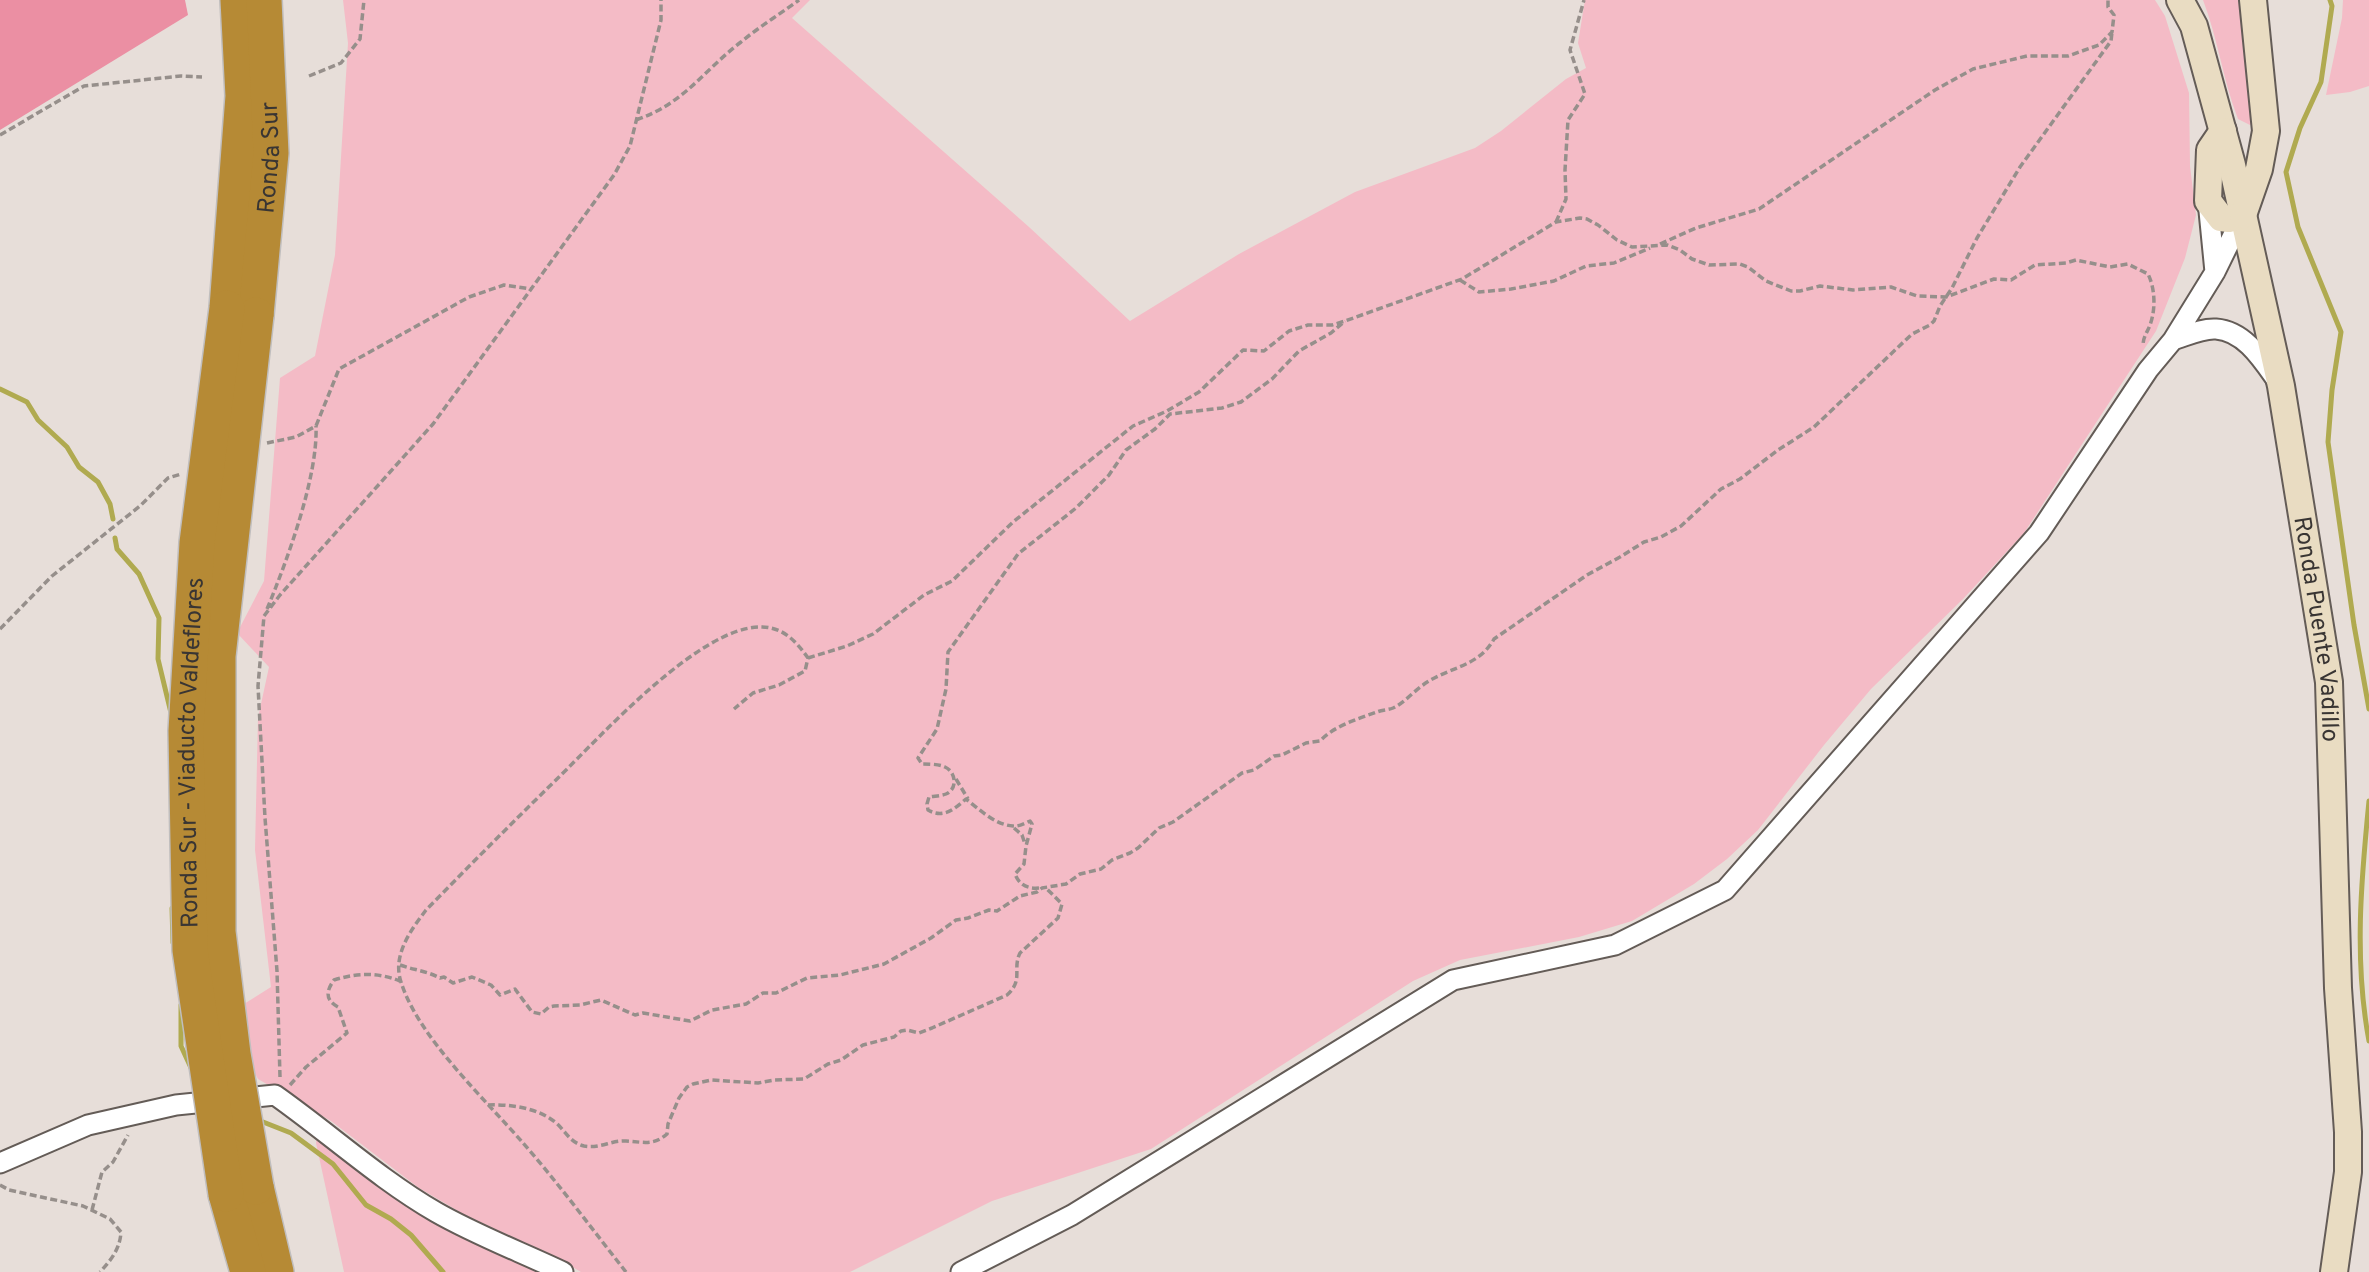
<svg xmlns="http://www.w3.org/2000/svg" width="2369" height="1272" viewBox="0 0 2369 1272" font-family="Overpass,sans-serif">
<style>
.green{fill:#f4bbc6}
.forest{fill:#eb8fa3}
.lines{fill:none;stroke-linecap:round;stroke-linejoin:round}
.stream{stroke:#b0aa50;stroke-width:5}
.street-casing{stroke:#645c57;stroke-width:23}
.secondary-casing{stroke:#645c57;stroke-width:30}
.highway-casing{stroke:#c0bebe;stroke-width:38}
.path{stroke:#968f8b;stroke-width:3.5;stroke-dasharray:7 3.5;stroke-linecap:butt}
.street{stroke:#fff;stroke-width:19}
.secondary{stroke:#e9dcc2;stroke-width:26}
.highway{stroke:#b68a35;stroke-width:35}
.highway-bridge-casing{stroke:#c0bebe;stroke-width:38;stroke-linecap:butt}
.highway-bridge{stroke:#b68a35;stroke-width:35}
.labels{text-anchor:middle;stroke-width:5;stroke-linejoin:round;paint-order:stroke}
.street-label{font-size:24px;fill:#393533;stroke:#fff}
</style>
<rect width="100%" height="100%" fill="#e7ded9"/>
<path class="green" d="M343 0H810L792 18 1029 227 1130 321 1239 254 1355 192 1475 148 1501 131 1566 79 1586 68 1578 43 1585 0H2155L2165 16 2189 93 2190 166 2196 215 2185 258 2156 331 2024 533 1963 599 1871 689 1824 745 1758 830 1727 859 1694 884 1632 921 1579 937 1460 960 1413 981 1151 1149 992 1201 850 1272H581L552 1255 465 1215 419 1188 331 1121 258 1079 243 1051 236 1009 271 987 255 850 258 718 269 667 237 633 264 581 280 378 315 356 335 255 348 43Z
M2203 0H2244L2254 122 2250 125 2238 119C2223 80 2218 39 2203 0Z
M2343 0H2369V86L2350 92 2326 95 2342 18Z
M317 1136 544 1272H344L316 1143Z"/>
<path class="forest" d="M0 0H185L188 15 0 130Z"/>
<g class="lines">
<path class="stream" d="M2330 0 2332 6 2321 82 2300 128 2286 172 2298 227 2341 332 2332 390 2328 442 2354 625 2369 709
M0 389 27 402 38 420 67 447 79 467 98 482 110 504 113 519
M115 538 117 549 139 574 159 618 158 659 171 713
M2369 801C2361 881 2354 961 2369 1041
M172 908 173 943
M181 1005V1046L192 1070
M258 1120 291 1133 333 1164 366 1205 391 1219 411 1235 443 1272"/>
<g class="street-casing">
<path id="street" d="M2208 201 2215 272
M2173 340C2186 336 2202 328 2216 329 2245 331 2263 361 2278 382
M0 1163 88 1125 176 1105 275 1095C329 1133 379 1179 436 1212 476 1235 521 1252 563 1272
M961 1272 1072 1215 1453 980 1615 945 1725 890 2039 533 2148 370 2173 340 2215 272 2243 215"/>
</g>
<g class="secondary-casing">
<g id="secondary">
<path id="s1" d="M2180 0 2194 26 2232 165 2281 386 2329 682 2338 988 2348 1132V1172L2334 1272"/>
<path d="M2223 131 2210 150 2208 201 2221 218 2229 219 2243 215"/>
<path d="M2243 215 2259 169 2266 131 2253 0"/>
</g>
</g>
<g class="highway-casing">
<g id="highway">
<path d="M227 308 243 96 238 0"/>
<path id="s2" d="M256 315 271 153 264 0"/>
<path d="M256 1187 276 1272"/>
<path d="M226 1194 248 1272"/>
</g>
</g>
<path class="path" d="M309 76 341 63 360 39 364 0
M636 120C685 103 703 71 741 42 759 27 780 14 799 0
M0 135 84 86 181 76 202 77
M1556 222 1566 199 1565 170 1568 120 1585 94 1570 50 1584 0
M1660 244 1696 228 1759 209 1935 90 1973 69 2027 56H2068L2099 45 2112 32 2114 15 2108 7V0
M1460 280 1479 292 1511 289 1554 281 1586 266 1614 263 1650 248
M267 443 296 437 316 426 339 369 469 297 504 285 531 289
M267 609C287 561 318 477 316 426
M0 629 52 576 140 506 168 478 181 474
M808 658 847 646 873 634 924 595 952 581 1013 522 1133 426 1167 411 1199 392 1243 350 1264 351 1289 331 1308 325H1332L1345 321 1462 279 1556 222 1580 218 1587 219 1598 225 1617 240 1632 247 1667 245 1680 250 1692 259 1709 265 1740 264 1748 267 1766 281 1791 291H1800L1820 286 1853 290 1891 287 1917 296 1946 297 1994 279 2011 280 2035 265 2066 263 2076 260 2110 267 2128 264 2148 274C2155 288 2156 309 2150 325 2147 333 2143 337 2143 346
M956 779 968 799
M1014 828 1022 835 1025 844
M1039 888C1028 889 1019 885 1015 874L1024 864 1026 846 1032 824 1030 821C1025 823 1018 827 1013 826 995 825 979 809 966 799 954 809 944 819 928 810L927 804 929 797C934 796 941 796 946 794 958 789 956 772 945 767 939 764 929 764 922 764L918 758 937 729 946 689 948 652 1018 554 1076 508 1109 475 1126 450 1155 429 1170 414 1222 408 1241 402 1272 379 1299 351 1331 333 1345 321
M400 965C414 970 427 971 440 978L444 977 453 983 472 977 491 985 500 995 515 989 532 1012 541 1014 549 1007 554 1006 580 1005 601 1000 635 1015 643 1013 690 1021 712 1010 746 1004 763 993H776L807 978 840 975 884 964 931 938 956 920 968 918 989 910 997 911 1020 896 1037 892 1042 888 1066 884 1080 874 1101 869 1112 860 1130 853 1138 848 1159 828 1173 822 1242 773 1254 770 1274 756 1282 755 1306 743 1320 741C1334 726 1357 719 1377 712 1382 710 1388 710 1393 708 1404 703 1413 692 1423 685 1447 667 1478 668 1494 639L1587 575 1620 557 1644 542 1661 537 1681 526 1721 489 1740 479 1778 450 1814 427 1912 334 1930 325 1934 321 1940 306 1952 288 1977 238 2020 167 2111 41 2112 32
M280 1077 277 971 265 818 258 686 264 616 280 595 433 424 614 175 630 146 661 20V0
M290 1085 306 1067 347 1033 338 1007C325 1000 326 991 334 980 357 973 377 972 400 981
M488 1105C510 1104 538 1108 555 1122 566 1131 569 1142 584 1146 599 1149 612 1140 626 1141 644 1142 653 1146 667 1134L668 1124 679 1098 687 1087 693 1084 711 1080 758 1083 774 1080 804 1079 828 1064 841 1060 863 1045 894 1037 901 1031 907 1030 919 1033 932 1028 1007 995C1024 980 1012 969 1020 953L1058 918 1062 904 1047 889
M0 1185 9 1190 83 1206 110 1219 121 1232C120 1249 111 1260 100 1272
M92 1210 102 1172 113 1162 128 1135
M626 1272C592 1229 559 1184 523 1143 485 1099 418 1037 401 982 392 955 411 930 426 910 470 865 514 821 559 777 601 736 700 626 761 627 783 627 796 641 808 658L805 671 779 685 753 693 734 709"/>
<use href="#street" class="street"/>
<use href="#secondary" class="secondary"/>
<use href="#highway" class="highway"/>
<g class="highway-bridge-casing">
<g id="highway-bridge">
<path d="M256 315 218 656V932L233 1054 256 1187"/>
<path id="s3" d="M226 1194 190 950 186 731 197 543 227 308"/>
</g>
</g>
<use href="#highway-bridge" class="highway-bridge"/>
</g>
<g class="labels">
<g class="street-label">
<text dy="8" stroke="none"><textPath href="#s2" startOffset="158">Ronda Sur</textPath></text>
<text dy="8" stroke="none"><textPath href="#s1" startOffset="646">Ronda Puente Vadillo</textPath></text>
<text dy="8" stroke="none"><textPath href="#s3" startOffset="444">Ronda Sur - Viaducto Valdeflores</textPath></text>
</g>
</g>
</svg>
